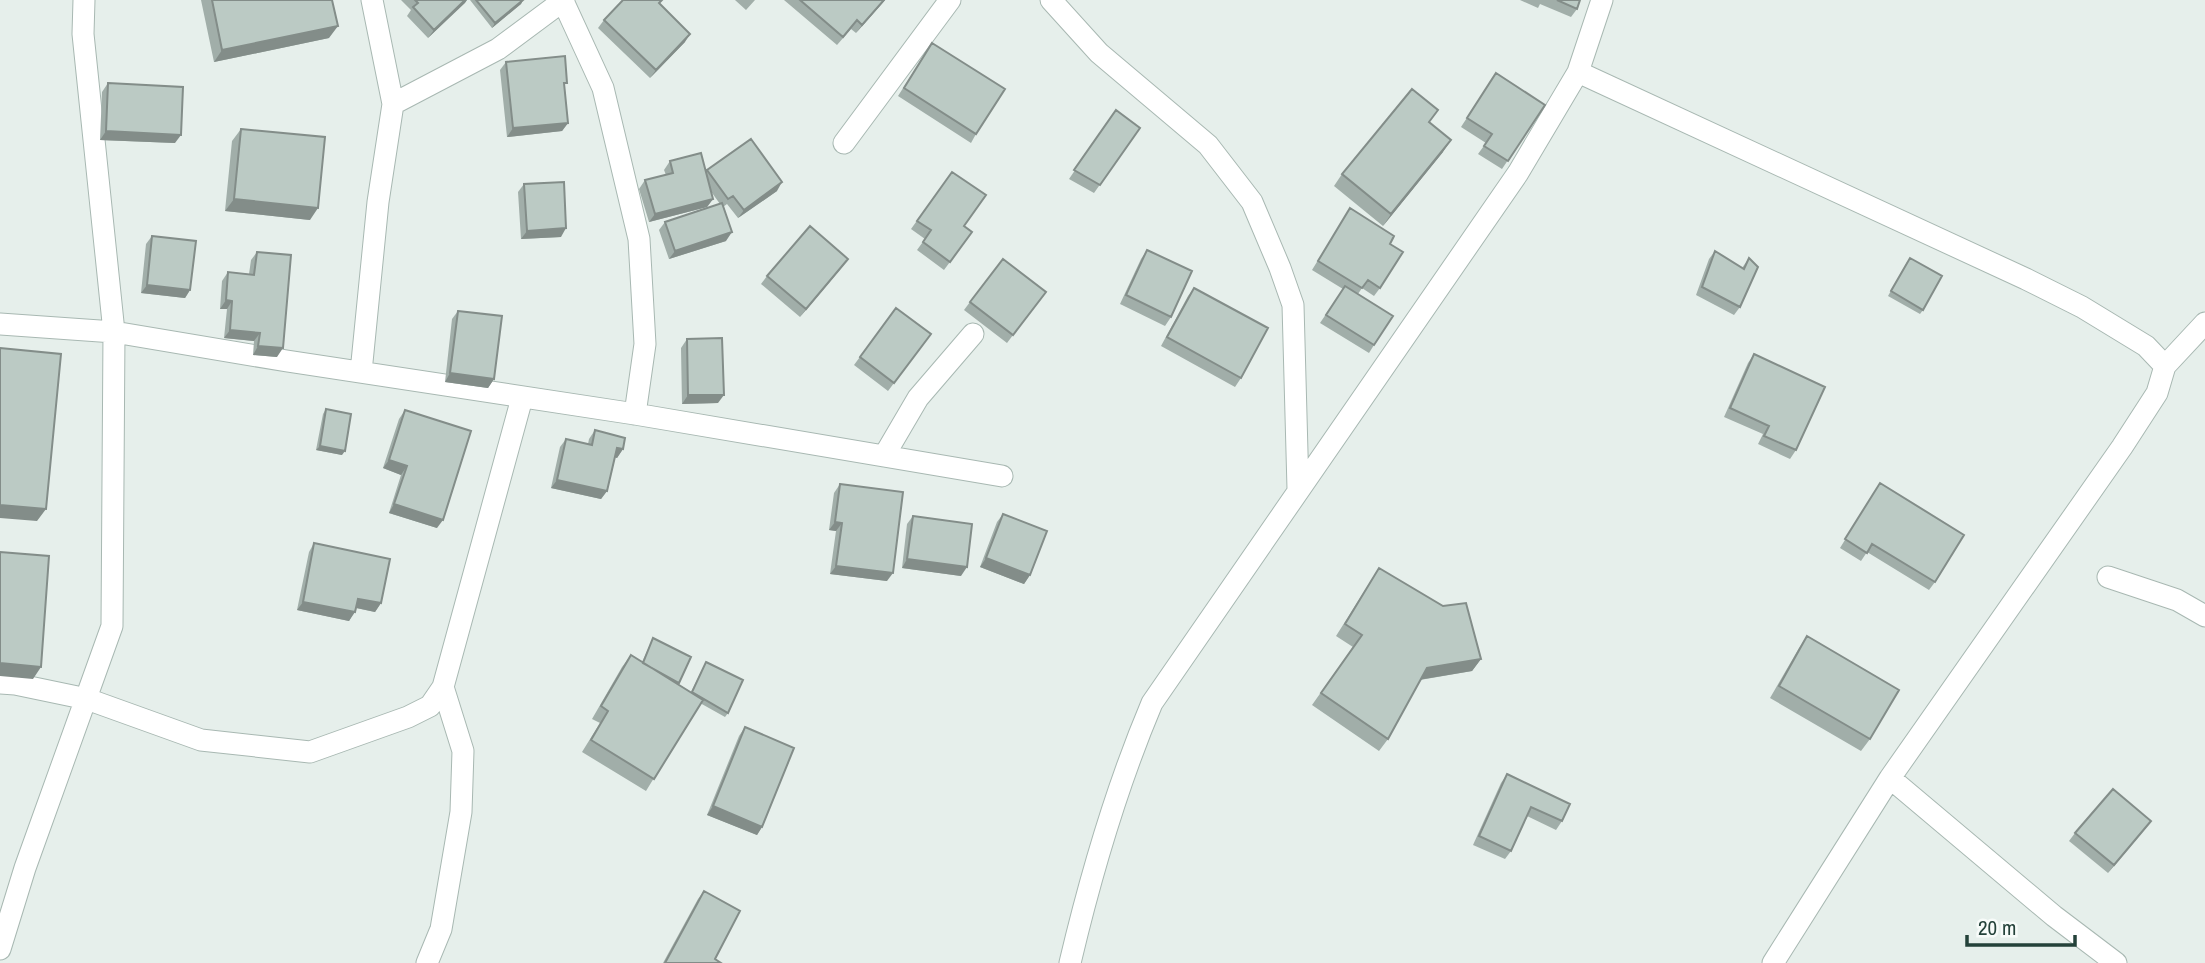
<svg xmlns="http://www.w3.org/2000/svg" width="2205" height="963" viewBox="0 0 2205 963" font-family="'Archivo Narrow',sans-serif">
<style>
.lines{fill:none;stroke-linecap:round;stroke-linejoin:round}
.street-casing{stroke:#a8b8b2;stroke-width:23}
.street{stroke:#fff;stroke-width:21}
.wall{fill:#a1aea9}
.shaded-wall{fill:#838d89}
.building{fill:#bbcac4;stroke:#838d89;stroke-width:2}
</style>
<rect width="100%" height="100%" fill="#e6efeb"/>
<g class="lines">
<g class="street-casing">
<path id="street" d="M372 0 393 104
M1051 0 1099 53 1208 145 1252 202 1280 268 1293 305 1298 489
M563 1 603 88 639 239 645 344 635 414
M1578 72 2026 279 2082 307 2146 346 2165 366 2157 393 2122 447 1890 778 1773 963
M844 143 950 0
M0 324 114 332 287 361 635 414 1002 476
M2165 366 2205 323
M361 372 378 202 393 104 498 49 564 0
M884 456 918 398 973 334
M2108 577 2177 600 2205 616
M0 683 15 684 87 699 201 740 310 752 408 717 430 706 443 687 522 398
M1890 778 2054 916 2116 963
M0 949 25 868 112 626 114 332 83 34 84 0
M427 963 441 929 461 812 463 751 443 687
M1070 963C1091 874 1116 788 1152 703L1518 173 1578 72 1602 0"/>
</g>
<use href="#street" class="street"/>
</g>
<path class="wall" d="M201 0H332L329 38 214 62Z
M401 0H467L428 38 407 16 411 10Z
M470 0H523L521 4 492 28Z
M735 0H755L746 10Z
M784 0H885L856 33 851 29 837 45Z
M1520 0H1580L1577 9 1571 17 1540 4 1538 8Z
M660 4 685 42 650 78 598 28 604 20Z
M932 43 976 134 971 143 898 96Z
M506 62 564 87 568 123 562 131 507 137 500 70Z
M1496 73 1545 105 1502 169 1478 154 1486 143 1461 127Z
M108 83 175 143 100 140 102 92Z
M1116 110 1140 128 1094 193 1069 179Z
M1430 123 1443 152 1383 226 1334 186 1342 174Z
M241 129 310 220 225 211 232 141Z
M670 161 706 172 707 170 777 191 738 218 727 204 723 207 726 241 669 259 659 230 665 222 720 204 710 190 713 199 707 207 649 222 639 189 645 180 666 175 664 170Z
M952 172 964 226 972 232 944 270 917 250 925 239 911 229Z
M524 184 561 237 521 239 518 192Z
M1350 208 1390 244 1380 288 1374 296 1362 288 1358 294 1374 345 1369 353 1320 323 1343 289 1312 270Z
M152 236 190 290 185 298 141 293 146 244Z
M1147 250 1171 317 1165 326 1120 304 1141 259Z
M1715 251 1742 268 1749 258 1740 307 1734 315 1696 295 1709 259Z
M257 252 277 357 253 355 254 341 224 338 227 309H220L222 281 228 272 249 274 251 260Z
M1907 262 1923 310 1920 314 1888 296Z
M842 267 800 317 761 284 767 276Z
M1194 288 1241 378 1235 387 1161 346 1188 296Z
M1046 292 1007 343 964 310 970 302Z
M896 308 931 334 888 391 854 365Z
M458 311 494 379 488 388 445 382 452 319Z
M687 339 718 403 682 404 681 348Z
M1754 354 1796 450 1790 459 1758 444 1763 434 1724 417 1748 363Z
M326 409 342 455 316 450 323 414Z
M405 410 437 528 389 513 401 475 383 468 399 419Z
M595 430 623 449 617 458 615 457 607 491 601 499 551 488 560 447 566 439 588 444 589 439Z
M1880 483 1935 582 1929 590 1867 552 1861 561 1840 548Z
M840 484 887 581 830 574 836 531 829 530 834 493Z
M1003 514 1030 575 1024 584 980 567 997 522Z
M913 516 961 576 902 568 907 524Z
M314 543 381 603 375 612 356 608 349 621 297 610 309 552Z
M1379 568 1481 659 1472 671 1420 680 1388 739 1379 751 1312 705 1353 647 1336 636Z
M1807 636 1870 739 1861 751 1770 698 1799 648Z
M653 638 691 657 678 684 691 692 706 662 728 713 725 717 700 703 646 791 582 752 600 723 592 719 622 667 631 655 642 662Z
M745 727 762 827 757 835 707 815 739 736Z
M1507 774 1562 821 1556 830 1527 816 1511 851 1505 859 1473 845 1501 783Z
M2151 821 2108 873 2069 841 2075 833Z
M704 891 715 959 721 963H663L698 899Z"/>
<path class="shaded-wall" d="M465 0H467L465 3 428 38 434 30Z
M523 0 521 4 492 28 495 23Z
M884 0H885L856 33 862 25Z
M338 26 329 38 214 62 222 50Z
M690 34 685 42 650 78 656 70Z
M568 123 562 131 507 137 513 128Z
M106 131 181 135 175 143 100 140Z
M1451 140 1443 152 1383 226 1391 214Z
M782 182 777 191 738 218 744 210Z
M234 199 318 208 310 220 225 211Z
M713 199 707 207 649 222 655 214Z
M566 228 561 237 521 239 527 231Z
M732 232 726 241 669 259 675 251Z
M848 259 842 267 800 317 806 309Z
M147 285 190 290 185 298 141 293Z
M226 300 232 301 227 309H220Z
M230 330 260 333 254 341 224 338Z
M258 346 283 348 277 357 253 355Z
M450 373 494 379 488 388 445 382Z
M688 395H724L718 403 682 404Z
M320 446 345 451 342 455 316 450Z
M617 448 623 449 617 458 611 456Z
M389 460 407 466 401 475 383 468Z
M557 480 607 491 601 499 551 488Z
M394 504 443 520 437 528 389 513Z
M0 505 46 509 37 521 0 518Z
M835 522 842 523 836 531 829 530Z
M986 558 1030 575 1024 584 980 567Z
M907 559 967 567 961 576 902 568Z
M836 566 893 573 887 581 830 574Z
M358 599 381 603 375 612 352 607Z
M303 602 355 612 349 621 297 610Z
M1481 659 1472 671 1418 680 1427 668Z
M0 663 41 667 33 679 0 676Z
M713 806 762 827 757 835 707 815Z
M2151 821 2145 829 2108 873 2114 865Z"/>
<path class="building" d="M212 0H332L338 26 222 50Z
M415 0H465L434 30 413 7 418 3Z
M476 0H523L495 23Z
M623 0H662L659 3 690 34 656 70 604 20Z
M800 0H884L862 25 857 20 843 37Z
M1557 0H1580L1577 9Z
M932 43 1005 89 976 134 904 88Z
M565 56 567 83H564L568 123 513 128 506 62Z
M1496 73 1545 105 1508 161 1484 146 1492 134 1467 118Z
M108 83 183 87 181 135 106 131Z
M1412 89 1438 110 1429 122 1451 140 1391 214 1342 174Z
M1116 110 1140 128 1100 185 1074 170Z
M241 129 325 137 318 208 234 199Z
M751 139 782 182 744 210 733 196 728 199 707 170Z
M701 153 713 199 655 214 645 180 673 173 670 161Z
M952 172 986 195 964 226 972 232 950 262 923 242 931 230 917 221Z
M564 182 566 228 527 231 524 184Z
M722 203 732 232 675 251 665 222Z
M1350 208 1394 236 1390 244 1403 252 1380 288 1368 280 1362 288 1318 261Z
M810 226 848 259 806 309 767 276Z
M152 236 196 241 190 290 147 285Z
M1147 250 1192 271 1171 317 1126 295Z
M1715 251 1744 269 1749 258 1758 267 1740 307 1702 287Z
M257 252 291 255 283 348 258 346 260 333 230 330 232 301 226 300 228 272 254 275Z
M1910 258 1942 276 1923 310 1891 291Z
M1003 259 1046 292 1013 335 970 302Z
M1345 286 1393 316 1374 345 1326 315Z
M1194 288 1268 328 1241 378 1167 337Z
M896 308 931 334 894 383 860 357Z
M458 311 502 316 494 379 450 373Z
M722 338 724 395H688L687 339Z
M0 348 61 354 46 509 0 505Z
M1754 354 1825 387 1796 450 1764 436 1769 426 1730 408Z
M326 409 351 414 345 451 320 446Z
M405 410 471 431 443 520 394 504 407 466 389 460Z
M595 430 625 438 623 449 617 448 607 491 557 480 566 439 592 445Z
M1880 483 1964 535 1935 582 1872 544 1867 553 1845 539Z
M840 484 903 492 893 573 836 566 842 523 835 522Z
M1003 514 1047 531 1030 575 986 558Z
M913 516 972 524 967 567 907 559Z
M314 543 390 559 381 603 358 599 355 612 303 602Z
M0 552 49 556 41 667 0 663Z
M1379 568 1443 606 1466 603 1481 659 1427 668 1388 739 1321 693 1362 635 1345 624Z
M1807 636 1899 690 1870 739 1779 686Z
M653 638 691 657 679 683 643 663Z
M631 655 703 700 654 779 591 740 608 711 601 706Z
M706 662 743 680 728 713 692 692Z
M745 727 794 748 762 827 713 806Z
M1507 774 1570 804 1562 821 1531 807 1511 851 1479 836Z
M2113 789 2151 821 2114 865 2075 833Z
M704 891 740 911 715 959 721 963H665Z"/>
<path d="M1967 935v10h108v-10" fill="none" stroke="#24423a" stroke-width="3.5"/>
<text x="1978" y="935" font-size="21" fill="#24423a" stroke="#f7fbf9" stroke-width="5" paint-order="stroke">20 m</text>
</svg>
